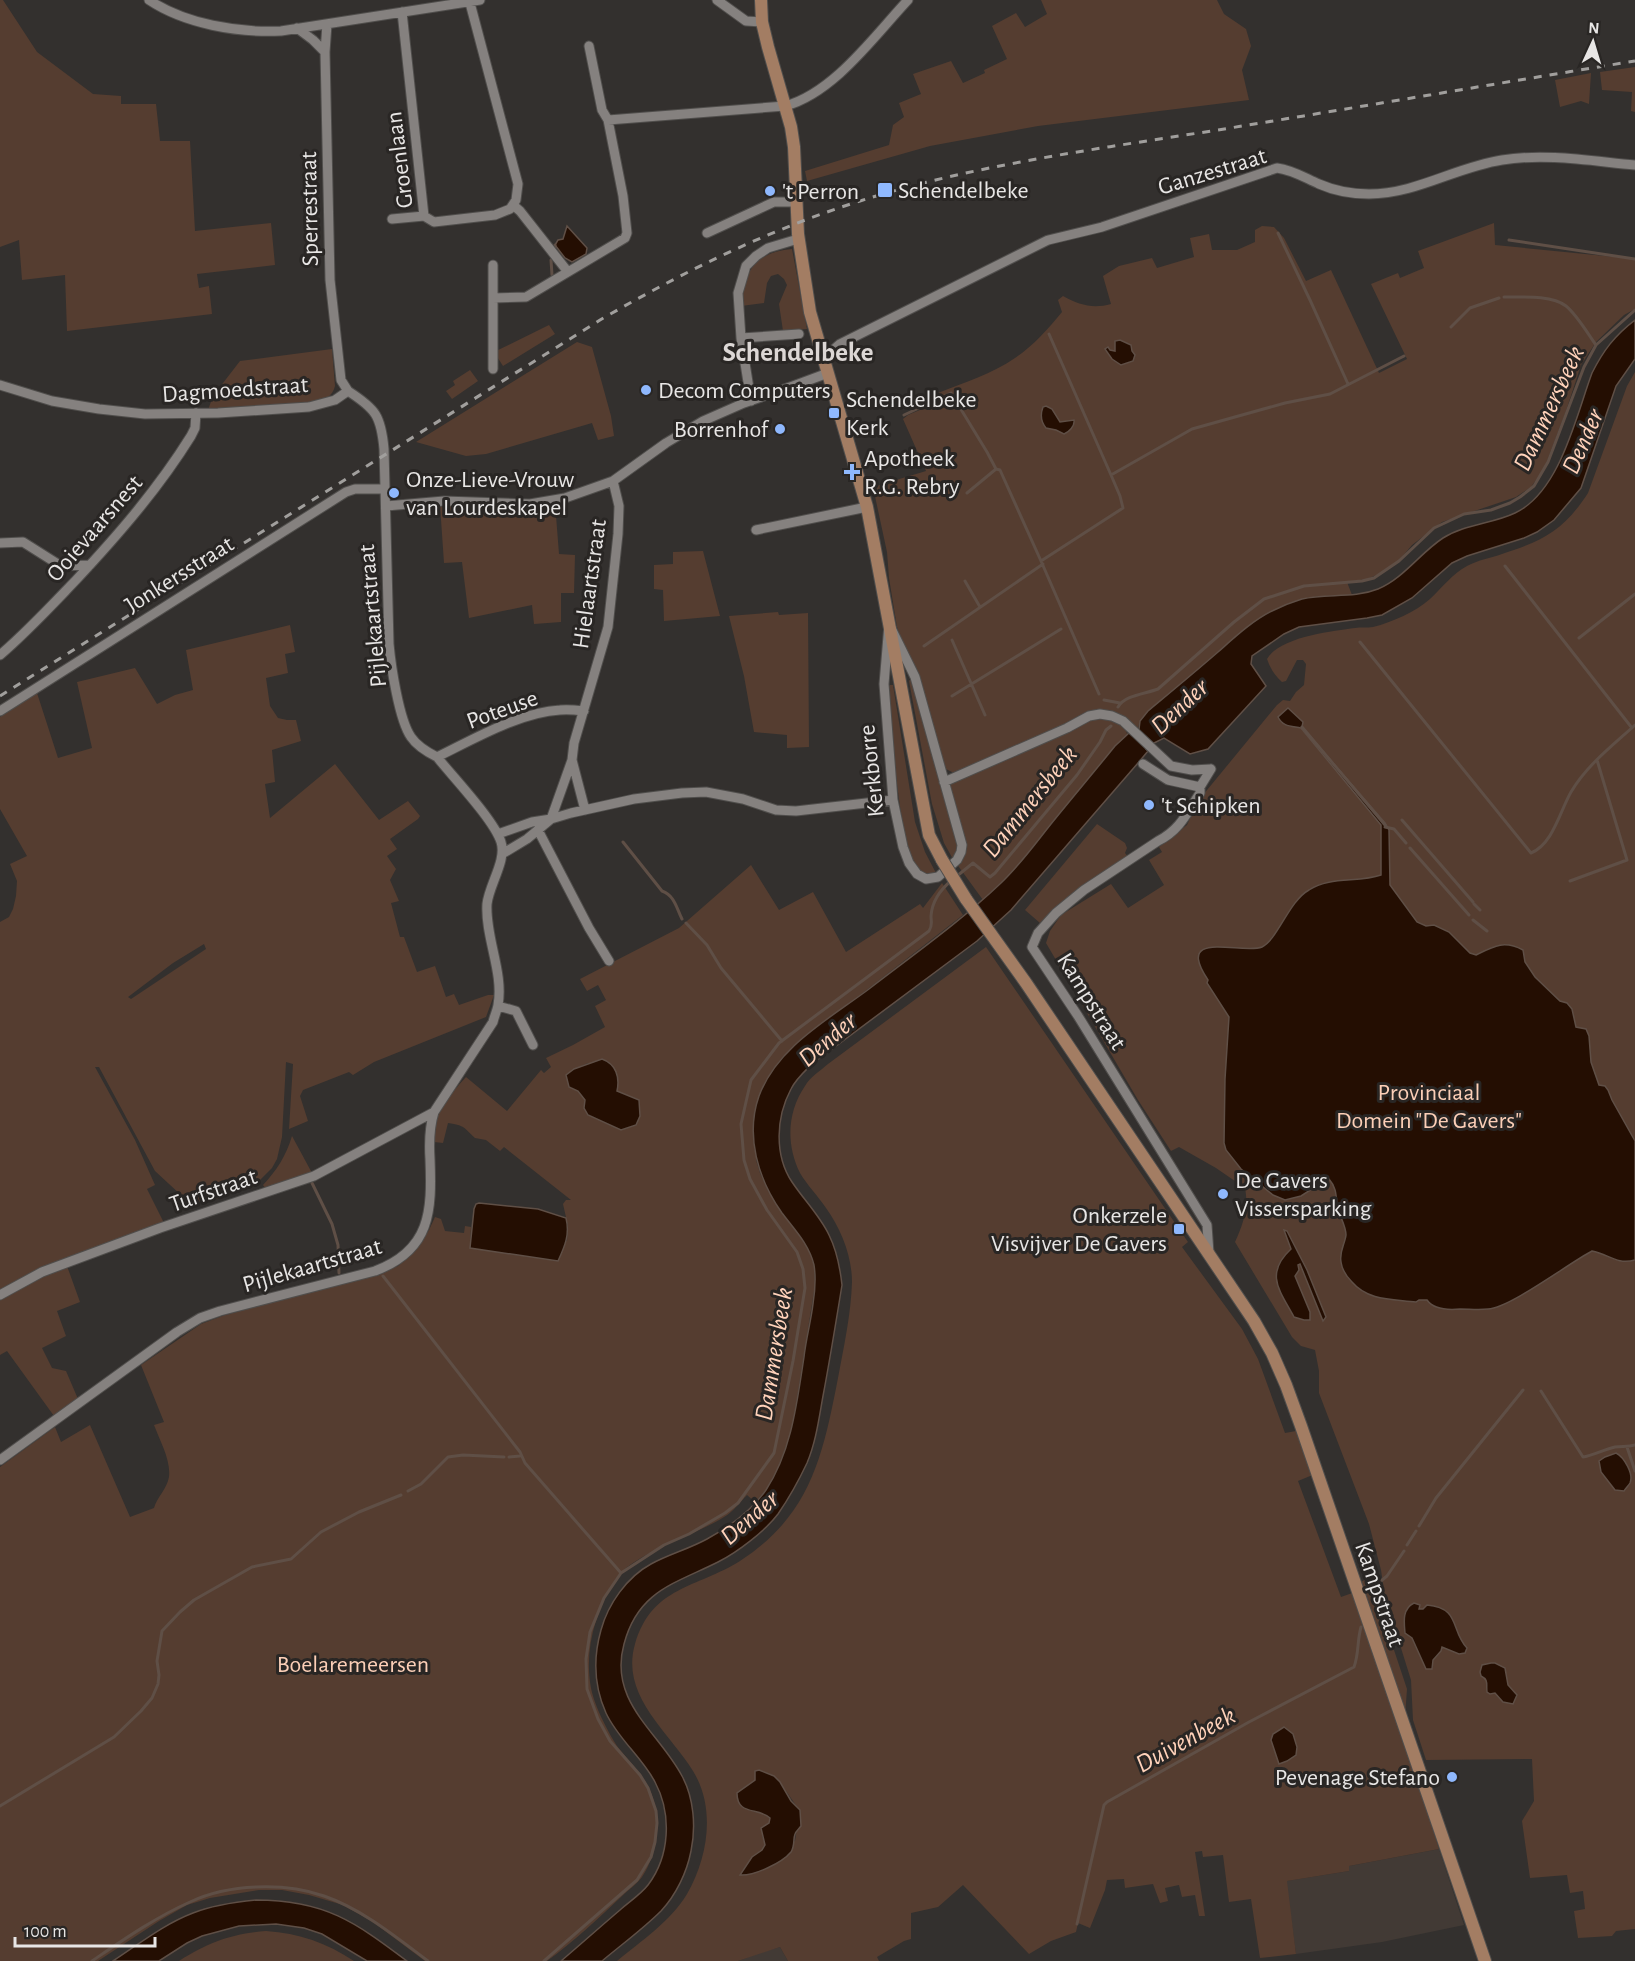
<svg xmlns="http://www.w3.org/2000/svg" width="1635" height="1961" viewBox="0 0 1635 1961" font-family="'Alegreya Sans',sans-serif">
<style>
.built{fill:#423a35}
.green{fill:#553d30;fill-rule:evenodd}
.water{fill:#240e02;stroke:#5f4f46;stroke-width:1.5}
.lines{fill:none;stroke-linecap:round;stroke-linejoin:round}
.stream{stroke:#5f4f46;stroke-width:3}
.street-casing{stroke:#504e4c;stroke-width:11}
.secondary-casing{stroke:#504e4c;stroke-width:14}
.street{stroke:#85817f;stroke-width:9}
.secondary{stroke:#a37d63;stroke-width:12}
.rail{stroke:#a19f9d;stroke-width:3;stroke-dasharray:8 8;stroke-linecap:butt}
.secondary-bridge-casing{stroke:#504e4c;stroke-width:14;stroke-linecap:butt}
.secondary-bridge{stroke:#a37d63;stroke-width:12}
.poi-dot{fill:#8fb8fd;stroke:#292624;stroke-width:2}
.labels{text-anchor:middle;stroke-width:6;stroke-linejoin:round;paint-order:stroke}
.street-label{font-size:24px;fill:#e8e6e5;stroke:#292624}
.poi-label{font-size:24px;fill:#e8e6e5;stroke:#292624;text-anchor:start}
.park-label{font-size:24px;fill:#fccfb7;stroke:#292624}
.water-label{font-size:26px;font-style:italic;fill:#ffd2ba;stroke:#292624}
.quarter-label{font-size:27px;font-weight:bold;fill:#dcd7d5;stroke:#292624}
</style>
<rect width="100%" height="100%" fill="#33302e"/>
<path class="built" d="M1439 1849 1464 1925 1382 1942 1296 1954 1286 1881 1349 1871V1866Z
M780 1947 788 1961H738L758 1953Z"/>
<path class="green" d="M0 0H3L37 52 93 94 121 96V104H156L160 141H190L195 231 271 223 275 265 197 274 199 288 209 286 212 314 67 331 65 275 22 280 19 240 0 247Z
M1041 0H1217L1224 14 1246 29 1251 46 1242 70 1249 100 1038 126 930 146 807 181 805 171 889 145 893 125 904 117 899 103 921 94 913 74 951 61 963 83 985 73 984 70 1007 59 992 26 1016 13 1025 27 1047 14Z
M1635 67V112L1631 111 1632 92 1602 90 1600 72Z
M1591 73 1589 104 1581 101 1560 107 1555 80Z
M1494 223 1495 245 1635 259V309L1624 315 1596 342 1581 365 1566 411 1544 469 1531 487 1516 497 1442 522 1412 545 1397 563 1379 574 1367 579 1347 582 1352 595 1327 597 1247 627 1149 711 1140 721 1137 730 1106 712 954 773 944 768 897 627 889 578 887 552 873 487 926 471 903 419 908 415 941 401 938 393C963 383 992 374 1015 358 1033 346 1048 329 1062 312L1058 300 1063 296C1079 305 1093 309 1111 304L1103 276 1119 266 1152 258 1157 268 1194 257 1190 238 1209 234 1212 250H1237L1255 242V230L1262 226 1274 227 1284 238 1306 281 1331 270 1379 373 1407 359 1371 284 1398 273 1400 278 1424 268 1418 251Z
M792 249 807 329 783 331 779 304 787 285 784 279 778 274 771 276 767 283 764 303 741 306C745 270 754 253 792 249Z
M549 325 555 334 503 366 494 352Z
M577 342 592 347 611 416 614 436 598 440 592 423 486 454 466 456 416 442Z
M332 349 335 386C334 391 331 395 327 398 311 407 231 408 208 410L213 396 240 361Z
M470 370 478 381 452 399 446 391 455 385 453 381Z
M1635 372V1929L1616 1931 1612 1936 1578 1938 1574 1911 1585 1909 1583 1891 1570 1893 1567 1875 1530 1878 1522 1821 1534 1801 1532 1759 1426 1760 1413 1720 1411 1680 1385 1597 1381 1570 1369 1524 1319 1393V1371L1315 1350 1301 1346 1292 1337 1235 1242C1243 1224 1249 1208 1245 1188L1216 1168 1179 1147 1171 1151 1138 1100 1046 943 1050 931 1061 915 1111 884 1128 908 1164 885 1149 860 1162 852 1159 847 1187 825 1198 801 1277 705 1283 700 1290 701 1296 692 1304 685 1306 664 1303 660H1297L1286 681 1282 682C1275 676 1270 668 1267 659 1279 637 1333 631 1355 628 1361 627 1367 628 1373 627 1393 622 1415 612 1430 599 1442 588 1452 574 1467 566 1478 560 1491 558 1502 554 1543 541 1564 530 1588 493L1627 386Z
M555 503 559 554 575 555 574 593H561V622L534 624 532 605 469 618 462 562 444 563 440 505Z
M703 551 720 616 664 621 663 590 654 589V565L673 564V552Z
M778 612 779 615 808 613 809 747 787 748V735L754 732 744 676 729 616Z
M290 625 295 652 285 654 288 673 266 678 270 706 278 718 287 720H296L301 741 272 750 275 782 265 784 270 818 335 764 379 820 408 801 420 816 418 819 390 839 397 849 387 856 396 869 390 880 399 901 391 903 400 937H404L417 972 435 966 446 997 454 994 459 1005 488 995H494L486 1017 374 1062 353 1075 349 1072 303 1090 300 1096 308 1121 289 1129 293 1064 286 1062 282 1137 277 1159 272 1168 254 1186 207 1202 192 1201 182 1196 155 1171 99 1067H95L135 1140 155 1185 147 1189 164 1223 0 1291V922L9 917 13 909 16 896 17 881 10 864 27 856 0 809V717L37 693 58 758 92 748 77 682 135 668 157 704 175 695 193 690 186 650ZM204 944 206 949 131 999 128 997 173 963Z
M911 678 959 851 954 861 944 843 932 804 909 681Z
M890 685H893L915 822 925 852 937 875C931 876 925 876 920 871 898 853 891 718 889 686Z
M1107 717 1126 727 1127 735 1115 746 1022 862 983 900 956 863 960 860 947 783 1088 719Z
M1097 824 1125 843 1127 848 1125 853 1128 857 1066 900 1040 923 1025 910Z
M751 865 779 910 813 892 846 952 920 904 923 908 942 883 963 915 797 1044 772 1071 759 1097 756 1160 760 1173 768 1191 808 1248 814 1265 815 1285 792 1429 778 1468 766 1490 755 1502 747 1495C740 1502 733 1512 724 1517 696 1535 631 1554 615 1580 595 1613 584 1650 591 1688 594 1705 608 1732 617 1746 630 1763 647 1778 653 1798 657 1810 657 1822 656 1834 656 1848 650 1865 642 1877 637 1884 628 1890 622 1896 599 1918 573 1942 547 1961H425L373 1922 343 1905 309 1895 282 1890H259L210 1898 187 1905 159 1921 98 1961H0V1467L55 1427 61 1442 90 1425 130 1517 154 1508C157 1497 167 1489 169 1477 171 1460 160 1441 154 1425L164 1422 141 1365 201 1324 225 1315 374 1275 398 1266 415 1251 429 1230 435 1217 441 1219 445 1231 464 1233 465 1226 471 1227 470 1248 501 1251 567 1241 568 1226 563 1204 566 1200H571L504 1147 500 1151 486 1140 475 1138C463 1127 466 1126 448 1123L443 1143 434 1142C431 1115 449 1096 466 1077L507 1111 541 1070 544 1073 551 1067 546 1058 573 1045 605 1027 595 1006 606 1000 598 985 587 991 580 979 679 928ZM588 1063 618 1086 617 1091 640 1107V1116L636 1125 621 1130 588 1115 584 1108 585 1100 578 1091 569 1087 566 1076 574 1069Z
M986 947 1188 1242 1182 1247 1242 1329 1258 1359 1285 1433 1296 1431 1315 1474 1298 1481 1341 1597 1358 1591 1439 1849 1349 1866V1871L1287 1881 1296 1954 1260 1958 1251 1899 1229 1902 1223 1855 1203 1857 1202 1851 1195 1852 1205 1916H1199L1195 1895 1182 1897 1179 1885 1165 1888 1168 1901 1160 1903 1153 1884 1125 1888 1124 1879 1107 1880 1105 1890 1090 1928 1078 1923 1076 1932 1051 1941 1029 1954 963 1885 938 1907 911 1913V1939L904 1941 877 1957 879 1961H788L780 1947 738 1961H617C641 1941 671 1921 687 1894 708 1858 716 1808 693 1771 669 1732 620 1696 635 1644 652 1586 697 1588 740 1561 811 1515 823 1455 838 1378 844 1346 851 1314 852 1282 852 1256 841 1229 826 1208 818 1196 807 1185 800 1173 786 1145 787 1112 805 1086 810 1077 820 1071 828 1064ZM765 1773C782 1778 788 1797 800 1810L795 1841 740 1875 752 1857 762 1850 765 1844 762 1836 769 1823 770 1818 765 1813 754 1812 755 1780 756 1776Z
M292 1136 312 1173 265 1188 263 1185C277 1170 286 1156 292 1136Z
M67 1266 80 1302 57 1311 66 1336 42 1348 52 1368 66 1371 78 1399 54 1416 7 1351 0 1355V1299L39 1278Z
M1370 1578 1407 1689 1405 1717 1360 1582Z
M266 1931C299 1933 327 1943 354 1961H179C209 1942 231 1934 266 1931Z"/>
<path class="water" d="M567 226 587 248 586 254 572 262 565 258 555 245 558 240 563 239Z
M1635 320V359L1616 386 1581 488 1554 520 1537 532 1524 538 1467 556 1452 563 1412 598 1382 615 1367 618 1299 627 1284 634 1252 656 1251 664 1266 686 1208 749 1190 754 1164 738 1152 744 1146 749 1148 751 1138 763 1011 910 977 941 812 1064C804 1072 796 1079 791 1089 776 1117 774 1155 792 1182 804 1200 820 1216 829 1235 837 1251 840 1267 842 1285 836 1322 830 1359 823 1396 819 1418 816 1442 807 1463 799 1480 789 1498 778 1514 765 1531 738 1552 718 1562 674 1584 638 1591 624 1644 608 1702 659 1732 682 1776 694 1798 696 1827 691 1851 687 1872 676 1895 661 1911 643 1929 621 1945 602 1961H561C581 1944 600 1927 620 1910 629 1902 641 1894 648 1885 670 1856 672 1814 655 1782 642 1757 618 1739 606 1713 594 1686 593 1658 601 1630 608 1604 627 1577 651 1564 669 1554 689 1549 707 1539 729 1527 752 1510 766 1490 792 1450 797 1402 804 1357 806 1339 811 1321 813 1304 815 1291 816 1277 814 1265 809 1244 794 1229 782 1213 758 1179 745 1136 759 1096 777 1047 829 1019 869 989 913 955 960 922 1001 883 1020 865 1035 844 1051 824 1072 798 1094 772 1115 746L1129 733 1132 735 1139 729 1140 721 1148 711C1172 691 1195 672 1218 652 1235 637 1252 621 1272 611 1282 606 1292 602 1302 599 1327 593 1353 599 1378 589 1404 578 1420 553 1443 538 1465 524 1492 524 1515 513 1560 492 1576 416 1592 373 1603 351 1615 335 1635 320Z
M1120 340 1131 345 1132 351 1135 355 1133 361 1121 365 1112 359 1105 349 1108 347 1110 350 1115 351V341Z
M1046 406 1052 409 1060 422 1074 420C1075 426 1069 432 1064 434L1056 430 1046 428C1041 422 1040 415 1043 407Z
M1288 708 1303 722 1302 727 1385 823 1389 830 1390 885 1417 922 1426 926 1434 925 1449 932 1470 953 1476 955C1494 946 1504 940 1523 950L1525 962 1535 977 1560 1001 1567 1003 1572 1009 1576 1027 1586 1029 1589 1036 1591 1062 1599 1085 1605 1086 1608 1090 1612 1100 1635 1141V1260C1616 1265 1609 1254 1592 1251 1569 1263 1510 1308 1488 1309 1479 1310 1469 1309 1460 1309 1449 1310 1434 1310 1427 1300H1419L1416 1302C1393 1299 1368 1301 1352 1282 1347 1277 1342 1270 1341 1262 1339 1251 1345 1244 1346 1235 1346 1225 1338 1214 1337 1204 1336 1194 1336 1187 1329 1179L1326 1180 1301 1196 1285 1200 1273 1195 1241 1169 1226 1150 1224 1143 1225 1079 1229 1017 1207 983 1208 980C1173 928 1243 955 1262 947 1278 939 1289 901 1309 890 1330 876 1358 883 1381 875V825L1301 728C1291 726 1283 727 1278 717Z
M602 1059C616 1064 620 1077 617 1091L639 1100 640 1116 636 1125 621 1130 588 1115 584 1108 585 1100 578 1091 569 1087 566 1075 574 1069Z
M479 1203 538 1209 566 1218C570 1234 565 1246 558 1261L470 1248 474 1209 476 1204Z
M1284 1230 1287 1231 1307 1270 1326 1317 1323 1321 1300 1264 1298 1265 1299 1270 1295 1276 1310 1312V1320H1304L1294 1317C1280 1291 1264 1274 1291 1249Z
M1616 1453C1624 1457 1634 1474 1630 1483 1629 1485 1625 1489 1624 1491L1615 1490 1601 1472 1599 1461 1605 1457Z
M1414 1603 1420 1605 1419 1609H1423L1427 1605C1461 1608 1450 1630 1467 1648L1465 1653 1459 1654 1442 1647 1441 1651 1433 1660 1432 1669H1426L1412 1638 1405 1633C1404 1622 1402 1609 1414 1603Z
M1491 1663H1495L1505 1668 1508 1685 1517 1695 1513 1704 1503 1702 1495 1693 1490 1694 1487 1692C1486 1684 1489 1680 1481 1676L1480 1672 1482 1665Z
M1284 1727 1293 1734 1297 1747 1296 1755 1287 1761 1279 1764 1271 1740 1273 1734Z
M759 1770 774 1776 780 1782 791 1801 800 1810 801 1826C799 1829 796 1831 795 1834 793 1839 795 1846 791 1852 782 1863 754 1876 740 1875L752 1857 762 1850 765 1845 761 1828 769 1823 770 1818C758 1807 737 1816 737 1793L755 1780V1771Z
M256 1900C325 1900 355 1922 407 1961H367L322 1934 304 1928 276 1924 239 1926 202 1936 187 1943 159 1961H113C139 1944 164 1924 193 1913 213 1905 235 1902 256 1900Z"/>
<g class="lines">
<path class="stream" d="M1278 233 1310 300 1348 384
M1509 240 1635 259
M555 245V248
M551 260 552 275
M1504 297C1522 297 1552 295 1566 306 1577 315 1588 334 1596 345
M1451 327 1470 308 1499 298
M1049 334 1111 475
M904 415 951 393 987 452 996 469
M967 493 996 469 1000 470 1041 561
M1505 566 1632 728
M965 581 980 607
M1579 638 1635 594
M952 640 985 715
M1360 642 1531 853C1553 844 1560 811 1571 792 1587 765 1612 746 1635 725
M924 646 1043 564
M1099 694 1041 561 1123 508 1120 496 1111 475 1192 429 1285 403 1330 394 1404 356
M952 696 1061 629
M1104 700 1120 703
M1118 707C1125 695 1145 694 1158 689L1234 622 1264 599 1304 586 1362 581 1374 578 1399 561 1434 528 1464 514 1491 510 1510 503 1520 497 1534 486 1548 462 1584 367 1596 345 1635 310
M1302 727 1385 825
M1402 820 1473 902
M1385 827 1394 829 1406 843
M623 842 662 891C675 896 676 907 682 919
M1410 848 1469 915
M957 876 973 863 990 877 995 873 1077 775 1100 742 1106 730 1111 726
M1570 881 1627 860 1597 760
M1474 904 1480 910
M1473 920 1487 931
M686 923 707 945 721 968 782 1041
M312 1183 332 1224 338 1245 339 1273
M383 1276 520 1452 525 1463 621 1573
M1541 1391 1583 1457C1592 1456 1605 1449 1615 1447 1622 1446 1628 1447 1635 1445
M1627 1447 1635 1471
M509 1457 520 1456
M408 1491 421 1484 448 1457 463 1455 504 1457
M1419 1526 1436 1498 1523 1390
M1407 1545 1416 1531
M1381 1581 1387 1576 1404 1551
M0 1806 114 1737 141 1711 152 1698 158 1684 159 1675 157 1661 162 1631 180 1612 194 1600 252 1567 291 1559 321 1532 359 1512 401 1495
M1077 1924 1104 1805 1107 1802 1249 1722 1354 1667C1359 1654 1357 1641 1361 1627
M92 1961C123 1940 156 1917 190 1902 228 1884 284 1882 324 1896 362 1909 396 1937 428 1961
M544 1961 637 1880 651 1857 655 1842 657 1823 656 1811 648 1788 640 1775 610 1741 598 1719 587 1689 586 1659 590 1632 604 1598 621 1573 664 1545 689 1534 725 1513 738 1503 774 1453 793 1361 805 1288 803 1269 797 1252 767 1210 750 1179 744 1160 741 1124 751 1080 779 1043 929 931C933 925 931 922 931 916 932 901 941 889 952 880"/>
<g class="street-casing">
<path id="street" d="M149 0C185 24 238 33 281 31L480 0
M717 0 746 21 762 22
M402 12 424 216 434 222 495 215 510 209 516 200 518 184 470 3
M327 24 325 52 330 280 341 380 348 391
M297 28 313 40 325 52
M589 46 602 110 608 120 785 106C834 93 875 35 908 0
M513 205 520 211 568 272
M392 219 424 216
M707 233 774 202H796
M493 265V298L526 297 625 238 627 233 623 196 608 120
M741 338 799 334
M824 358 840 344 1048 240 1102 227 1277 168C1293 170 1305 178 1319 184 1335 191 1351 194 1369 194 1416 194 1456 167 1502 160 1546 153 1591 161 1635 165
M493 369V298
M0 385 52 401 99 409 145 414 218 413 309 407 335 400 348 391C376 409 381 416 384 449L389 644C391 666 399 720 411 737 417 746 427 752 437 757 453 777 494 820 501 842 507 860 489 885 487 904 485 937 504 973 498 1005 497 1011 494 1017 493 1022L434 1112C429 1128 429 1143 430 1159 432 1211 431 1250 375 1271L220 1311 200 1318 177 1332 0 1460
M751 401 741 338 738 293 746 266 756 256 768 248 798 239
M386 506 444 501 530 504 565 498 613 481 666 443 703 421 744 403 793 386 828 373
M756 530 867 507
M0 543 23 542 61 566 90 565
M889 624 915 677 962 845 961 852 957 860 938 877 926 879 917 874 909 863 903 847 893 800 884 684Z
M0 655C27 632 51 606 76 580 118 535 158 489 191 436L195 428 196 413
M0 711 346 492 355 489H385
M437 757C472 740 520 712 560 710 568 709 576 710 584 711
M1143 764 1168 780 1200 787
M944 782 1067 728 1089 716 1100 714 1112 716 1123 721 1171 766 1192 770 1211 769
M585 810 572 760 574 743 608 627 618 534 619 506 613 481
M538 830 589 928 609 961
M498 834 532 822 551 819 571 813 634 799 682 793 706 792 743 799 776 810 796 811 893 800
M502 854 527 839 551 819 572 760
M498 1006 516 1011 533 1045
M1209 1253 1207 1225 1078 1016 1032 947 1038 933 1056 913 1084 890 1158 841C1180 830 1187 813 1200 793V787L1211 769
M0 1295 42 1272 160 1228 314 1176 434 1112"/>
</g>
<g class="secondary-casing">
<path id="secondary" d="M761 0 762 22 768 47 791 127 794 147 798 234 810 312 867 507 929 835 942 860
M966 899 1026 983 1254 1321 1272 1353 1286 1385 1301 1426 1485 1961"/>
</g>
<use href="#street" class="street"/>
<use href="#secondary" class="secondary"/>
<path class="rail" d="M0 696 600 320C683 272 768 230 860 201 980 163 1106 148 1230 128 1365 106 1500 83 1635 61"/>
<g class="secondary-bridge-casing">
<path id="secondary-bridge" d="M942 860 966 899"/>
</g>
<use href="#secondary-bridge" class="secondary-bridge"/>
</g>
<g class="poi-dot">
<rect x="877" y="182" width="16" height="16" rx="3"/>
<circle cx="770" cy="191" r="6"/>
<circle cx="646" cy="390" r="6"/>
<rect x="828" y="407" width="12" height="12" rx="3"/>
<circle cx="780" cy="429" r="6"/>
<path d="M849 463h6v6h6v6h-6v6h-6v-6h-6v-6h6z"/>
<circle cx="394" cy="493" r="6"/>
<circle cx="1149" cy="805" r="6"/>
<circle cx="1223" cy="1194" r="6"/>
<rect x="1173" y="1223" width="12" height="12" rx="3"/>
<circle cx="1452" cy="1777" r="6"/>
</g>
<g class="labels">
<g class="street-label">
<text transform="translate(399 160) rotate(-97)" y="8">Groenlaan</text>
<text transform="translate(1212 171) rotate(-17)" y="8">Ganzestraat</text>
<text transform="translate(309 209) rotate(-91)" y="8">Sperrestraat</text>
<text transform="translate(235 389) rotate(-4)" y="8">Dagmoedstraat</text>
<text transform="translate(94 528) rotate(-49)" y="8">Ooievaarsnest</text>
<text transform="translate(179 574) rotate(-32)" y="8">Jonkersstraat</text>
<text transform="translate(589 584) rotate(-82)" y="8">Hielaartstraat</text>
<text transform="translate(372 616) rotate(-95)" y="8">Pijlekaartstraat</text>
<text transform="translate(502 709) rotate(-20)" y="8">Poteuse</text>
<text transform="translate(871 771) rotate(-96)" y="8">Kerkborre</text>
<text transform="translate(1092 1001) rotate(58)" y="8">Kampstraat</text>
<text transform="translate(213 1190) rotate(-19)" y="8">Turfstraat</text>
<text transform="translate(312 1265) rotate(-16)" y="8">Pijlekaartstraat</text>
<text transform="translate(1380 1594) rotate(71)" y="8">Kampstraat</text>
</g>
<g class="poi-label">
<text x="898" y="198">Schendelbeke</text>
<text x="782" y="199">'t Perron</text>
<text x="658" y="398">Decom Computers</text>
<text x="846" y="407">Schendelbeke<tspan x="846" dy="28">Kerk</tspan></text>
<text x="768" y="437" text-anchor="end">Borrenhof</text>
<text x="864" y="466">Apotheek<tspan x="864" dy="28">R.G. Rebry</tspan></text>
<text x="406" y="487">Onze-Lieve-Vrouw<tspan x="406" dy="28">van Lourdeskapel</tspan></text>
<text x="1161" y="813">'t Schipken</text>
<text x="1235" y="1188">De Gavers<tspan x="1235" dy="28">Vissersparking</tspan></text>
<text x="1167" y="1223" text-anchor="end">Onkerzele<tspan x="1167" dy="28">Visvijver De Gavers</tspan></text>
<text x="1440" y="1785" text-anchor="end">Pevenage Stefano</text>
</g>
<g class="park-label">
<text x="1429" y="1100">Provinciaal<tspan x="1429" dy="28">Domein "De Gavers"</tspan></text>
<text x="353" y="1672">Boelaremeersen</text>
</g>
<g class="water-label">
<text transform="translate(1548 408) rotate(-65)" y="9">Dammersbeek</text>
<text transform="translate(1582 441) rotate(-66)" y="9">Dender</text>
<text transform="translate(1179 706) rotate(-43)" y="9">Dender</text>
<text transform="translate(1029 801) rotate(-51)" y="9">Dammersbeek</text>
<text transform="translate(827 1039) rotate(-41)" y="9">Dender</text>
<text transform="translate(773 1354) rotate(-81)" y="9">Dammersbeek</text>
<text transform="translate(749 1517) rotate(-41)" y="9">Dender</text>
<text transform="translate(1185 1739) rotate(-29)" y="9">Duivenbeek</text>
</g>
<g class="quarter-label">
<text x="798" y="361">Schendelbeke</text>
</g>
</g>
<g transform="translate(1593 42) rotate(4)" stroke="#292624" stroke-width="4.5" paint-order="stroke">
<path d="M0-4.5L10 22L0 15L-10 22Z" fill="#e8e6e5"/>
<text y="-9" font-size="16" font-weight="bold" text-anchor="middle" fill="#e8e6e5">N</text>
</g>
<path d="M15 1937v9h140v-9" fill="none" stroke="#e8e6e5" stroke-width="3"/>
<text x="24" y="1937" font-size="18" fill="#e8e6e5" stroke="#292624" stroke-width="4.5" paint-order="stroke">100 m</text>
</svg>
